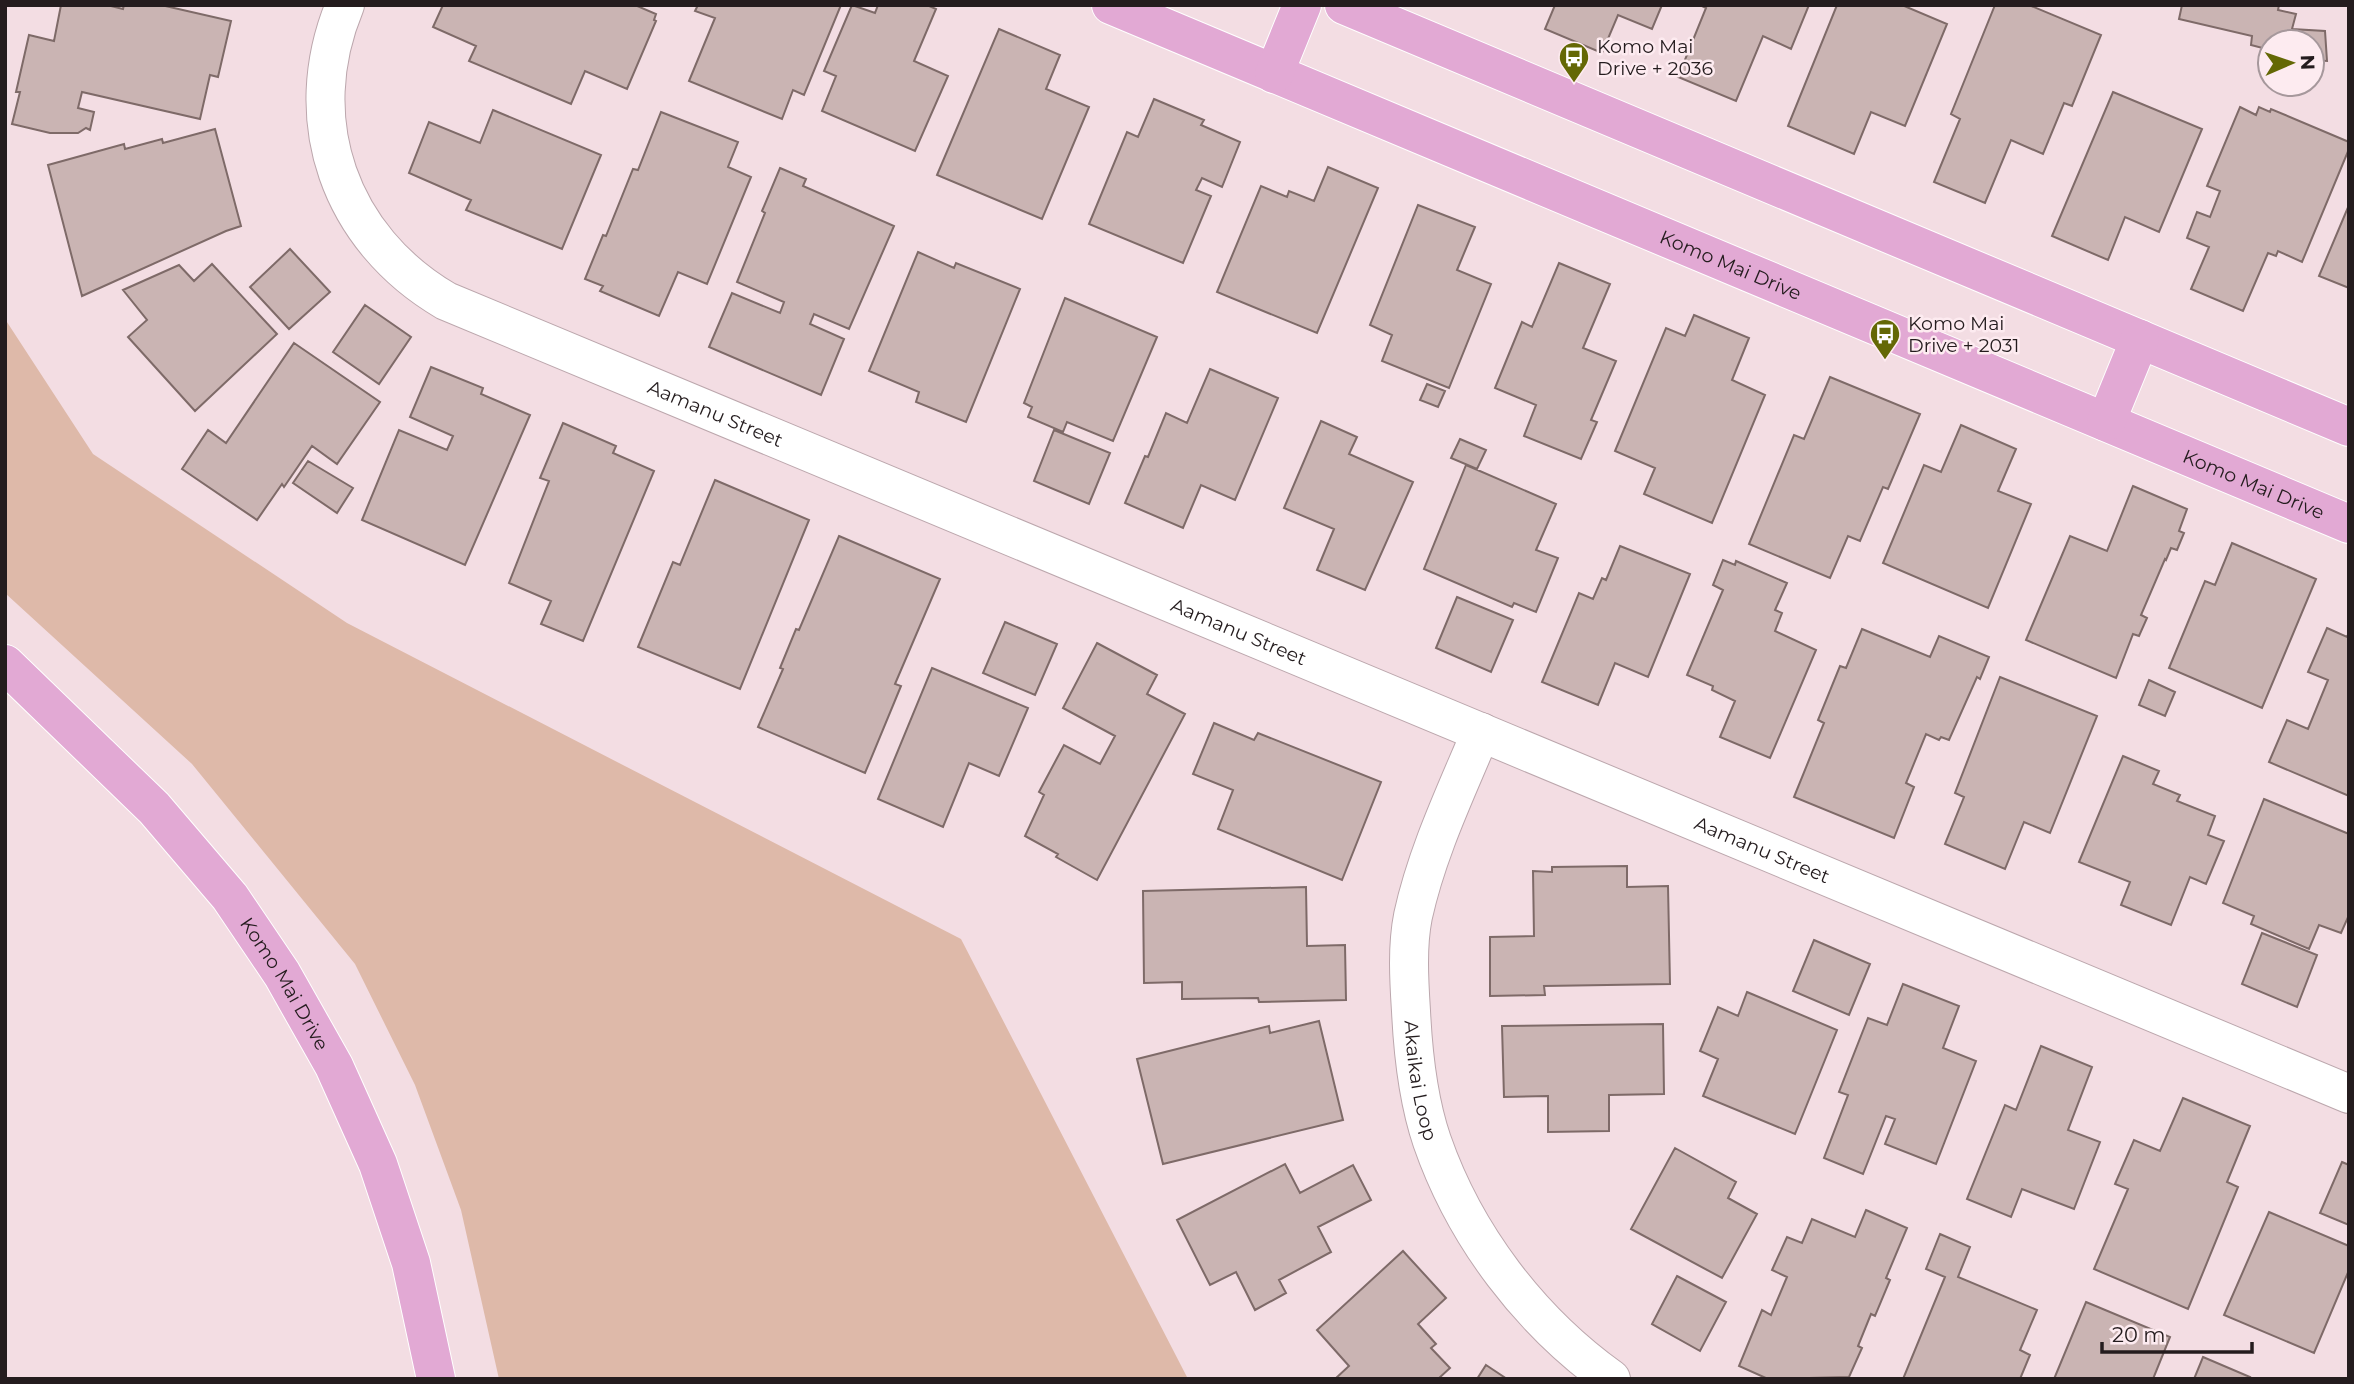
<svg xmlns="http://www.w3.org/2000/svg" width="2354" height="1384" viewBox="0 0 2354 1384" font-family="Montserrat,sans-serif">
<style>
.green{fill:#deb9a9}
.building{fill:#cab4b3;stroke:#7e6a68;stroke-width:2}
.lines{fill:none;stroke-linecap:round;stroke-linejoin:round}
.minor-casing{stroke:#bca7ad;stroke-width:40}
.major-casing{stroke:#fff;stroke-width:40}
.minor{stroke:#fff;stroke-width:38}
.major{stroke:#e2a9d4;stroke-width:38}
.labels{text-anchor:middle;stroke-width:5;stroke-linejoin:round;paint-order:stroke}
.poi-label{font-size:19px;fill:#241c1e;stroke:#fdebf0;text-anchor:start}
.street-label{font-size:19px;fill:#241c1e;stroke:#fdebf0}
</style>
<rect width="100%" height="100%" fill="#f3dde3"/>
<path class="green" d="M5 319 93 454 347 623 961 939 1188 1379H499L461 1210 415 1085 355 964 192 764 5 593Z"/>
<path class="building" d="M61 5H107L123 9 124 5H161L231 21 218 77 210 75 200 119 82 92 78 108 94 112 90 130 86 128 78 133H50L12 124 20 92H16L29 35 54 41Z
M443 5H635L656 14 654 20 656 21 627 89 585 71 571 104 469 61 476 46 433 27Z
M698 5H841L804 95 793 90 782 119 689 81 715 18 695 11Z
M852 5 875 13 878 5H927L936 9 914 61 948 76 915 151 822 111 836 76 824 71Z
M1555 5H1662L1652 29 1618 15 1602 53 1545 29Z
M1700 5H1809L1791 49 1763 36 1736 101 1678 77 1706 8Z
M1837 5H1902L1947 24 1905 126 1871 112 1854 154 1788 126Z
M1995 5H2029L2101 35 2072 106 2064 103 2043 154 2011 140 1985 203 1934 182 1960 119 1951 114Z
M2182 5H2279L2278 10 2296 14 2292 29 2325 31 2327 61 2312 60V42H2270V50L2251 45 2252 36 2179 19Z
M999 29 1060 55 1046 89 1089 107 1042 219 937 175Z
M2113 92 2202 129 2159 232 2125 217 2108 260 2052 236Z
M1154 99 1204 120 1201 125 1240 142 1222 187 1202 178 1196 190 1211 196 1183 263 1089 224 1127 132 1138 137Z
M2240 107 2256 115 2259 107 2270 112 2271 109 2349 142V149L2302 262 2278 251 2276 256 2268 253 2243 311 2191 289 2209 247 2187 238 2197 212 2210 217 2220 191 2207 186Z
M493 110 601 155 562 249 466 210 471 200 409 173 429 122 480 143Z
M661 112 738 142 728 167 751 177 707 284 678 272 659 316 600 291 603 286 585 279 603 235 606 236 633 169 638 170Z
M215 129 241 226 226 231 82 296 48 165 124 144 125 149 162 139 163 143Z
M1328 167 1378 188 1317 333 1217 292 1261 186 1287 197 1289 191 1314 201Z
M780 168 806 179 803 186 894 226 849 329 814 314 810 324 844 339 821 395 709 347 732 293 780 313 784 302 737 282 765 213 762 211Z
M1418 205 1475 227 1457 270 1491 284 1449 388 1382 361 1392 335 1370 325Z
M2349 205V288L2319 276Z
M290 249 330 292 289 329 250 287Z
M918 252 954 268 956 263 1020 289 966 422 916 402 919 392 869 371Z
M1559 263 1610 284 1583 348 1616 361 1591 420 1597 422 1581 459 1524 436 1536 405 1495 388 1522 322 1532 327Z
M212 264 277 334 195 411 128 337 147 320 123 290 179 265 194 281Z
M1065 298 1157 337 1113 441 1067 422 1063 432 1028 417 1032 407 1024 403Z
M365 305 411 337 379 384 333 352Z
M1694 315 1749 338 1732 380 1765 395 1712 523 1644 494 1655 468 1615 451 1666 328 1685 336Z
M294 343 380 402 337 464 312 446 284 487 282 484 257 520 182 469 208 430 226 443Z
M431 367 483 388 481 394 530 415 465 565 362 520 399 430 447 450 453 436 410 417Z
M1210 369 1278 398 1235 500 1201 485 1183 528 1125 503 1145 456 1148 457 1166 413 1187 423Z
M1830 377 1920 414 1888 489 1883 487 1860 541 1848 536 1830 578 1749 544 1794 435 1804 439Z
M1427 384 1445 391 1438 407 1420 400Z
M1321 421 1357 437 1349 454 1413 482 1365 590 1317 570 1334 529 1284 508Z
M563 423 616 446 613 453 654 471 583 641 541 624 551 601 509 583 549 481 540 478Z
M1961 425 2016 449 1998 491 2031 504 1988 608 1883 563 1924 465 1941 472Z
M1054 430 1110 453 1089 504 1034 481Z
M1460 439 1486 450 1477 469 1451 458Z
M308 461 353 488 337 513 293 483Z
M1466 465 1556 504 1536 550 1558 558 1536 612 1514 603 1512 607 1424 569Z
M715 480 809 520 740 689 638 647 673 562 680 565Z
M2133 486 2187 509 2179 531 2184 533 2177 550 2171 548 2166 560 2165 559 2141 615 2147 618 2139 636 2133 634 2116 678 2026 640 2070 536 2107 551Z
M839 536 940 579 895 684 901 686 865 773 758 727 783 669 780 668 796 629 799 630Z
M2232 543 2316 579 2262 708 2169 668 2205 581 2215 585Z
M1620 546 1690 574 1648 677 1615 663 1598 705 1542 682 1579 593 1593 599 1602 578 1606 580Z
M1723 560 1735 565 1736 561 1787 583 1775 610 1782 613 1775 631 1816 650 1770 758 1720 737 1735 701 1712 690 1713 686 1687 675 1723 590 1713 585Z
M1457 597 1513 620 1491 672 1436 648Z
M1005 622 1057 644 1035 695 983 673Z
M2327 628 2347 637 2349 632V796L2269 762 2287 720 2308 729 2328 680 2308 672Z
M1862 629 1930 657 1939 636 1989 657 1980 679 1977 677 1949 740 1941 737 1939 740 1926 734 1906 783 1914 787 1894 838 1794 797 1824 723 1818 720 1840 666 1846 668Z
M1097 643 1157 675 1147 694 1185 714 1097 880 1056 857 1058 854 1025 836 1044 795 1039 792 1064 745 1100 764 1115 736 1063 708Z
M932 668 1028 708 999 776 969 763 943 827 878 799Z
M2000 677 2097 716 2050 833 2024 822 2005 869 1945 844 1964 797 1955 793Z
M2149 680 2175 692 2165 716 2139 705Z
M1214 723 1254 740 1258 733 1381 782 1342 880 1218 829 1233 790 1193 774Z
M2123 756 2159 771 2153 784 2180 795 2177 801 2215 816 2208 835 2224 841 2206 884 2190 877 2171 925 2121 905 2130 882 2079 862Z
M2264 799 2349 834V915L2341 933 2319 925 2309 949 2251 924 2254 916 2223 903Z
M1627 866V887L1668 886 1670 984 1544 986 1545 995 1490 996V937L1534 936 1533 871 1552 872V867Z
M1306 887 1307 946 1345 945 1346 1000 1259 1002 1258 998 1182 999V982L1144 983 1143 891Z
M2262 933 2317 955 2297 1007 2242 984Z
M1814 940 1870 964 1849 1015 1793 991Z
M1903 984 1959 1006 1943 1048 1976 1061 1936 1164 1885 1144 1895 1119 1886 1116 1863 1174 1824 1158 1848 1095 1839 1092 1868 1018 1887 1025Z
M1747 992 1837 1030 1795 1134 1703 1096 1718 1059 1700 1051 1718 1007 1738 1016Z
M1319 1021 1343 1120 1163 1164 1137 1059 1269 1026 1270 1033Z
M1663 1024 1664 1094 1609 1095V1131L1548 1132V1096L1504 1097 1502 1026Z
M2041 1046 2092 1067 2068 1130 2100 1142 2074 1209 2022 1189 2011 1217 1967 1199 2005 1105 2016 1110Z
M2183 1098 2250 1126 2227 1182 2238 1187 2188 1309 2094 1269 2128 1189 2115 1184 2134 1140 2160 1151Z
M1675 1148 1736 1182 1728 1198 1757 1214 1722 1278 1631 1229Z
M2342 1162 2349 1165V1225L2320 1213Z
M1285 1164 1300 1193 1353 1165 1371 1200 1318 1227 1331 1252 1279 1280 1286 1293 1255 1310 1236 1272 1210 1285 1177 1220Z
M1866 1210 1907 1228 1886 1278 1890 1280 1875 1316 1871 1314 1858 1346 1862 1348 1849 1377 1768 1379 1739 1366 1762 1310 1771 1315 1787 1277 1772 1270 1787 1237 1802 1243 1812 1219 1855 1237Z
M2269 1212 2349 1246V1270L2314 1353 2224 1315Z
M1940 1234 1970 1247 1958 1277 2037 1310 2020 1350 2030 1355 2020 1379H1903L1945 1277 1926 1269Z
M1403 1251 1446 1298 1418 1324 1436 1344 1431 1348 1450 1368 1438 1379H1335L1349 1366 1317 1330Z
M1677 1276 1726 1302 1700 1351 1652 1324Z
M2086 1302 2170 1337 2153 1379H2054Z
M2203 1357 2250 1377 2249 1379H2194Z
M1486 1365 1507 1379H1477Z"/>
<g class="lines">
<g class="minor-casing">
<g id="minor">
<path id="s1" d="M345 5C297 120 340 239 446 301L2349 1094"/>
<path id="s2" d="M1481 732C1456 792 1427 852 1413 916 1407 946 1409 980 1411 1011 1413 1053 1418 1100 1432 1141 1465 1236 1530 1321 1611 1379"/>
</g>
</g>
<g class="major-casing">
<g id="major">
<path id="s3" d="M1111 5 2349 524"/>
<path d="M1344 5 2349 427"/>
<path d="M1274 74 1302 5"/>
<path d="M2106 422 2140 339"/>
<path id="s4" d="M5 664 154 808 230 897 282 974 334 1066 378 1164 411 1263 436 1379"/>
</g>
</g>
<use href="#minor" class="minor"/>
<use href="#major" class="major"/>
</g>
<defs>
<g id="bus-pin" transform="scale(1.575)"><path d="M0 17L-7.5 6A9.5 9.5 0 1 1 7.5 6Z" fill="#646805" stroke="#fdebf0"/><path d="M-5-6H5V4H4V6H2V4H-2V6H-4V4H-5ZM-3.5-4V0h7V-4ZM-3.5 1.2v1.5H-2V1.2ZM2 1.2v1.5H3.5V1.2Z" fill="#fff"/></g>
</defs>
<g fill-rule="evenodd">
<use href="#bus-pin" x="1574" y="57"/>
<use href="#bus-pin" x="1885" y="334"/>
</g>
<g class="labels">
<g class="poi-label">
<text x="1597" y="53">Komo Mai<tspan x="1597" dy="22">Drive + 2036</tspan></text>
<text x="1908" y="330">Komo Mai<tspan x="1908" dy="22">Drive + 2031</tspan></text>
</g>
<g class="street-label">
<text dy="7" stroke="none"><textPath href="#s3" startOffset="672">Komo Mai Drive</textPath></text>
<text dy="7" stroke="none"><textPath href="#s1" startOffset="635">Aamanu Street</textPath></text>
<text dy="7" stroke="none"><textPath href="#s3" startOffset="1239">Komo Mai Drive</textPath></text>
<text dy="7" stroke="none"><textPath href="#s1" startOffset="1202">Aamanu Street</textPath></text>
<text dy="7" stroke="none"><textPath href="#s1" startOffset="1769">Aamanu Street</textPath></text>
<text dy="7" stroke="none"><textPath href="#s4" startOffset="427">Komo Mai Drive</textPath></text>
<text dy="7" stroke="none"><textPath href="#s2" startOffset="362">Akaikai Loop</textPath></text>
</g>
</g>
<rect width="2354" height="1384" fill="none" stroke="#241c1e" stroke-width="14"/>
<g transform="translate(2291 63) rotate(88)"><circle r="33" fill="#fdebf0" stroke="#a6989c" stroke-width="2"/>
<path d="M0-5L12 26L0 18L-12 26Z" fill="#646805"/>
<text y="-10" font-size="19" font-weight="bold" text-anchor="middle" fill="#241c1e">N</text>
</g>
<path d="M2102 1342v10h150v-10" fill="none" stroke="#241c1e" stroke-width="3.5"/>
<text x="2112" y="1342" font-size="21" fill="#241c1e" stroke="#fdebf0" stroke-width="5" paint-order="stroke">20 m</text>
</svg>
